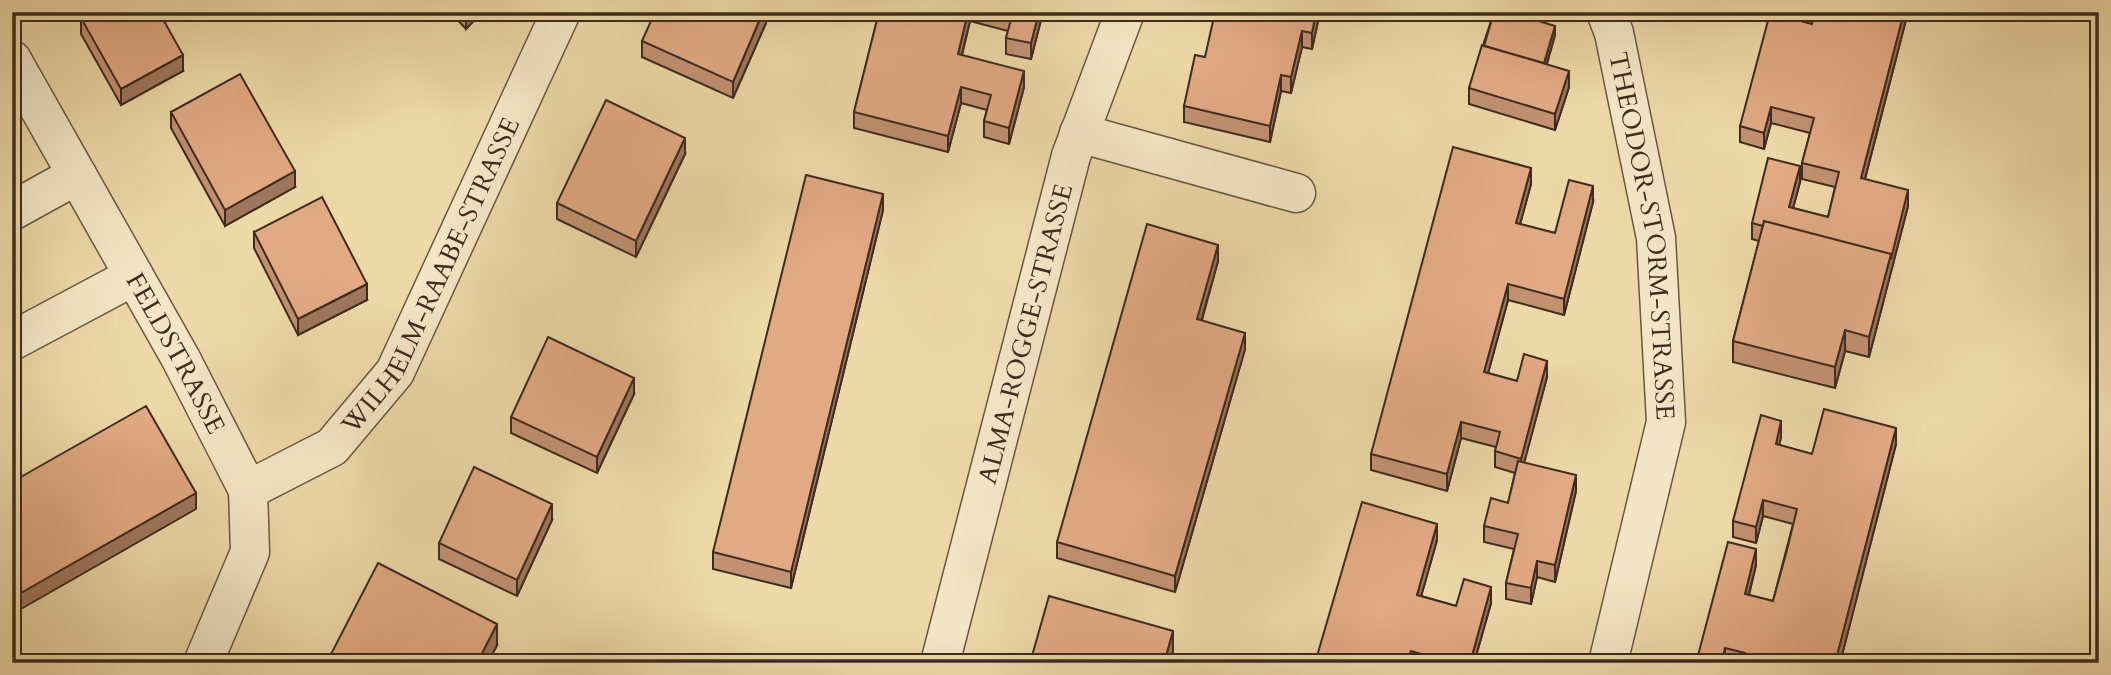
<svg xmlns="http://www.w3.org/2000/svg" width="2111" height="675" viewBox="0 0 2111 675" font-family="Cardo,serif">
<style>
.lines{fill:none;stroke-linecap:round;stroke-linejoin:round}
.minor-casing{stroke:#6a5741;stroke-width:41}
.minor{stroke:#f3e6c6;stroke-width:38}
.wall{fill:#c29172;stroke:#3e2c1f;stroke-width:2}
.shaded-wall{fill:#9e765c;stroke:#3e2c1f;stroke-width:2}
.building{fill:#e1a984;stroke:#3e2c1f;stroke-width:2}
.labels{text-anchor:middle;stroke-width:7;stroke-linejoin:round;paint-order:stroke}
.street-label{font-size:26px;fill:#3e2c1f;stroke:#f3e6c6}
</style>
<rect width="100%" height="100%" fill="#edd8a8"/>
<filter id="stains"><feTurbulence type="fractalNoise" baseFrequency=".00286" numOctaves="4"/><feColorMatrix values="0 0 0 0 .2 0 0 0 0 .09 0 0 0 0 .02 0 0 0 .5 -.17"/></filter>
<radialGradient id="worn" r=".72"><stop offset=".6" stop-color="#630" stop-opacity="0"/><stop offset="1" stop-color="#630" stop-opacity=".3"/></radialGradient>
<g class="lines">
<g class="minor-casing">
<g id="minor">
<path id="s1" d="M1606 12 1614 33 1656 238 1666 422 1608 663"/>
<path id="s2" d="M12 60 181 359 248 490 250 552 203 663"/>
<path d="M1079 133 1296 193"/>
<path d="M12 211 77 175"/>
<path d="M12 341 134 276"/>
<path id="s3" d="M248 490 332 447 395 372 561 12"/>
<path id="s4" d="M940 663 1071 156 1125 12"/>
</g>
</g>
<use href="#minor" class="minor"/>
</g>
<path class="wall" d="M450 12H482L466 29Z
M766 12V23L733 98 642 57V41Z
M879 12H1043L1031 59 1006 54V38L1008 31 970 21 962 55 1024 87 1009 144 984 137V121L987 110 961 103 948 152 854 128V112Z
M1227 12H1320L1312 49 1302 47 1291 93 1281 91 1270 142 1184 122V106L1205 57Z
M1494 12H1537L1534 20 1555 35 1547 64 1569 87 1555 130 1469 104V88Z
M1858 12H1908L1865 179 1908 206 1869 357 1845 351 1835 388 1733 362V341L1759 241 1752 239V223L1800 182 1793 208 1828 217 1835 187 1802 179V163L1810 133 1771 123 1764 149 1740 142V126L1812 24 1857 15Z
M81 18 183 71 121 105 81 34Z
M171 112 295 187 225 226 171 128Z
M685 154 636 257 557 219V203Z
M1531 184 1520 224 1555 233 1593 202 1564 315 1508 300 1488 373 1517 381 1547 377 1524 462 1576 491 1555 582 1537 577 1531 604 1506 599V583L1514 549 1484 542V526L1508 503 1515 473 1495 467V451L1496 447 1461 438 1447 491 1371 470V454Z
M883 210 791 588 713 569V552Z
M254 232 367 300 298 335 254 248Z
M1218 261 1202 320 1245 349 1175 592 1057 558V542Z
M634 394 597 473 511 433V417Z
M1781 437 1779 445 1812 454 1896 444 1840 663H1696L1756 565 1749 595 1773 601 1793 524 1763 516 1756 543 1733 537V521Z
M552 520 517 596 439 559V543Z
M1437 540 1421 596 1456 606 1491 603 1474 663H1315Z
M497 645 488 663H329V658Z"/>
<path class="shaded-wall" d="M466 12H482L466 29Z
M763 12H766V23L733 98V82Z
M968 12H970V21L958 70V54Z
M1039 12H1043L1031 59V43Z
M1316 12H1320L1312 49V33Z
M1904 12H1908L1861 194V178Z
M1555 26V35L1542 79V70Z
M1302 31V47L1291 93V77Z
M183 55V71L121 105V89Z
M1024 71V87L1009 144V128Z
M1569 71V87L1555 130V114Z
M1281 75V91L1270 142V126Z
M961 87V103L948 152V136Z
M1771 107V123L1764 149V133Z
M685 138V154L636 257V241Z
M1800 166V182L1789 223V207Z
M1531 168V184L1516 239V223Z
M295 171V187L225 226V210Z
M1593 186V202L1564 315V299Z
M1908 190V206L1869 357V337Z
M883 194V210L791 588V572Z
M1218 245V261L1197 335V319Z
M367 284V300L298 335V319Z
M1508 284V300L1484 388V372Z
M1845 330V351L1835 388V367Z
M1245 333V349L1175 592V576Z
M1547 361V377L1521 475V459Z
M634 378V394L597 473V457Z
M1781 421V437L1776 460V444Z
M1461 422V438L1447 491V474Z
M1896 428V444L1840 663H1835Z
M1576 475V491L1555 582V565Z
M196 493V509L12 614V598Z
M1763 500V516L1756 543V527Z
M552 504V520L517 596V580Z
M1437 524V540L1417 611V595Z
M1756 549V565L1745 610V594Z
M1537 561V577L1531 604V588Z
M1491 587V603L1474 663H1470Z
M497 624V645L488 663H477Z
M1173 631V652L1169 663H1164Z
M1725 648V663H1721Z"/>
<path class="building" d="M92 12H159L183 55 121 89 81 18Z
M655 12H763L733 82 642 41Z
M879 12H968L958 54 1024 71 1009 128 984 121 991 95 961 87 948 136 854 112Z
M999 12H1039L1031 43 1006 38 1012 16Z
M1215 12 1227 14V12H1316L1312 33 1302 31 1291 77 1281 75 1270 126 1184 106 1195 55 1205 57Z
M1494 12H1534L1532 19 1555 26 1544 63 1484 46Z
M1814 12H1845L1857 15 1858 12H1904L1861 178 1908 190 1891 259V254L1764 221 1763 226 1752 223 1768 158 1800 166 1789 207 1828 217 1839 172 1802 163 1814 118 1771 107 1764 133 1740 126 1770 13 1812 24Z
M1482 45 1569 71 1555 114 1469 88Z
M240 74 295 171 225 210 171 112Z
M606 100 685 138 636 241 557 203Z
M1453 147 1531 168 1516 223 1555 233 1569 180 1593 186 1564 299 1508 284 1484 372 1517 381 1524 354 1547 361 1521 459 1495 451 1500 432 1461 422 1447 474 1371 454Z
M806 175 883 194 791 572 713 552Z
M322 197 367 284 298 319 254 232Z
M1764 221 1891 254 1869 337 1845 330 1835 367 1733 341Z
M1147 224 1218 245 1197 319 1245 333 1175 576 1057 542Z
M548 337 634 378 597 457 511 417Z
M146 406 196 493 12 598V482Z
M1824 409 1896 428 1835 663H1742L1745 653 1725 648 1721 663H1696L1728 542 1756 549 1745 594 1773 601 1787 550 1797 509 1763 500 1756 527 1733 521 1761 415 1781 421 1776 444 1812 454Z
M1518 461 1576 475 1555 565 1537 561 1531 588 1506 583 1518 534 1484 526 1491 498 1508 503Z
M474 467 552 504 517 580 439 543Z
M1362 502 1437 524 1417 595 1456 606 1464 579 1491 587 1470 663H1446V661L1411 651 1407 663H1315Z
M378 563 497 624 477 663H339L329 658Z
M1049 596 1173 631 1164 663H1030Z
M806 656 827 663H804Z"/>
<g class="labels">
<g class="street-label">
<text dy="9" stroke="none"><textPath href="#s1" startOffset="228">THEODOR-STORM-STRASSE</textPath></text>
<text dy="9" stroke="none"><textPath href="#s3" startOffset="294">WILHELM-RAABE-STRASSE</textPath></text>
<text dy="9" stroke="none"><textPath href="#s4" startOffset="340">ALMA-ROGGE-STRASSE</textPath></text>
<text dy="9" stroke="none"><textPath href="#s2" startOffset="336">FELDSTRASSE</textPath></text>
</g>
</g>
<rect width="2111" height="675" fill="none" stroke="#edd8a8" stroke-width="42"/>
<rect x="14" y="14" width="2083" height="647" fill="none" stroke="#3e2c1f" stroke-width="3.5"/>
<rect x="21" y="21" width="2069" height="633" fill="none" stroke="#3e2c1f" stroke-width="2"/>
<rect width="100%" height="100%" filter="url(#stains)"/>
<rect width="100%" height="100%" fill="url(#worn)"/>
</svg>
